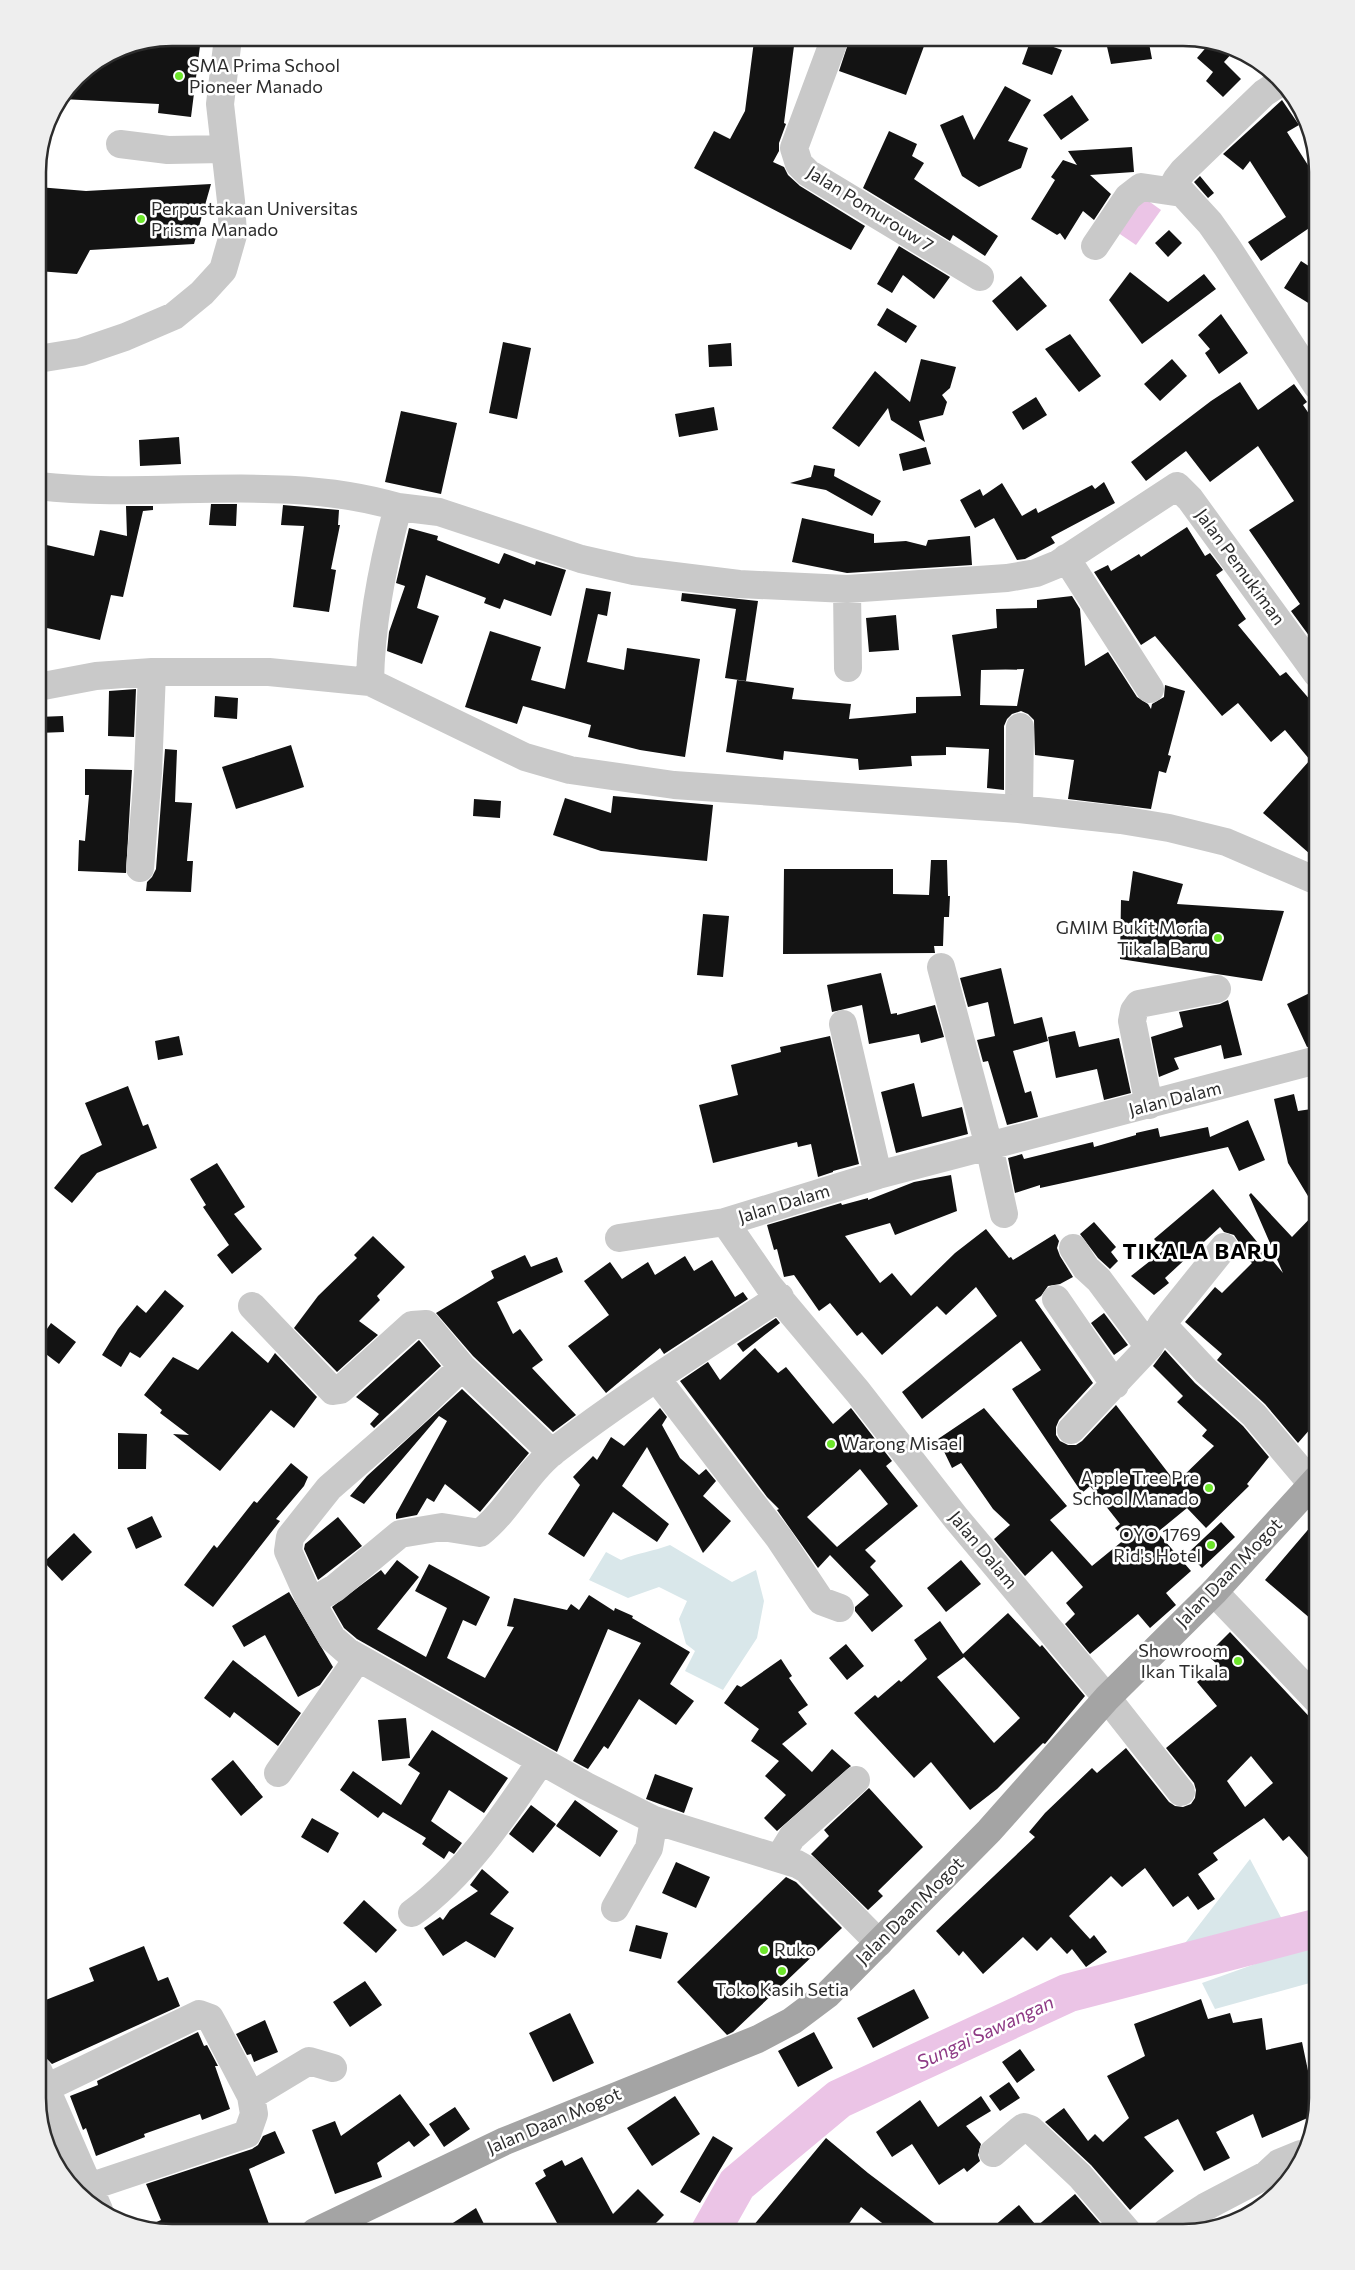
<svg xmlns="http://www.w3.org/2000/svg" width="1355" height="2270" viewBox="0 0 1355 2270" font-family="Commissioner,sans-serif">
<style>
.green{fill:#d9e7ea}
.water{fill:#ebc4e6}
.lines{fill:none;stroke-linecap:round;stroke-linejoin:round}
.river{stroke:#ebc4e6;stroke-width:39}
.building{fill:#131313;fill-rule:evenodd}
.minor{stroke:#c9c9c9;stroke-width:28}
.major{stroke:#a4a4a4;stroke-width:28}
.poi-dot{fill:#6de62b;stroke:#fff;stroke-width:2}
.labels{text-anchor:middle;stroke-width:5;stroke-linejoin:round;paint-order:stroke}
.poi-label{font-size:18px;fill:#2c2c2c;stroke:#fff;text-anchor:start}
.street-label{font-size:18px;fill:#2c2c2c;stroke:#fff}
.water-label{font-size:19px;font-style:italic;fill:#8e3a85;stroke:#fff}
.district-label{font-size:22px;font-weight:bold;letter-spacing:1px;fill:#000;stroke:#fff}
.rim{fill:none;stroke:#2c2c2c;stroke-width:2.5}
</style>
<rect width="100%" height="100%" fill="#fff"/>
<path class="green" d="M670 1545 732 1582 756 1570 764 1601 757 1638 723 1690 685 1671 695 1651 686 1644 679 1619 687 1601 659 1587 628 1598 589 1580 606 1552 621 1560C637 1553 654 1551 670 1545Z
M1250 1859 1284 1923 1179 1951Z
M1317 1942V1981L1215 2009 1202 1983Z"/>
<path class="water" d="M1136 192 1161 210 1136 245 1111 228Z"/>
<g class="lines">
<path class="river" d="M710 2232 737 2184 839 2099 1068 1993 1317 1928"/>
</g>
<path class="building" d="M171 38H201L191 117 158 113 159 104 62 99 77 77 121 48Z
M850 38H927L906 95 839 71Z
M1105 38H1148L1152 59 1111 64Z
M1031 39 1062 50 1052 75 1022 64Z
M754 41 794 46 784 123 786 124 779 143V151L773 162 784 167 788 175 800 186 865 226 851 250 694 168 714 131 730 139 745 111Z
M1209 44 1233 52 1224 62 1241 79 1223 97 1206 81 1213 72 1197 58Z
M1005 86 1031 100 1008 141 1028 148 1021 168 979 187 962 176 940 125 963 115 974 140Z
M1072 95 1089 120 1061 140 1043 115Z
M1282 100 1299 125 1287 132 1318 181V222L1261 261 1248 242 1286 217 1250 161 1243 170 1223 154Z
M889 131 917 144 912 156 924 163 914 179 998 236 985 256 953 235 950 241 863 188Z
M1132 147 1134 172 1090 175 1111 194 1094 220 1083 211 1065 240 1060 233 1057 235 1031 219 1055 180 1051 177 1063 160 1077 165 1068 151Z
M1200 176 1214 193 1208 198 1194 182Z
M211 184 194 244 90 250 77 274 38 271V187L86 191Z
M1169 230 1182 243 1168 257 1155 243Z
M899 246 950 277 934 299 903 275 892 293 877 284Z
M1301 261 1318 272V309L1284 288Z
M1130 272 1168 302 1204 274 1216 289 1142 344 1109 300Z
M1021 276 1047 306 1017 331 992 301Z
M887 308 917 326 906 343 877 325Z
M1221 314 1248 353 1219 374 1205 353 1210 349 1198 335Z
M1070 334 1101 376 1079 392 1045 349Z
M503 342 531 348 517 419 489 413Z
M731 343 732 366 709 367 708 345Z
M921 359 956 367 950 388 942 395 947 402 943 415 919 421 925 442 891 420 888 408 859 447 832 428 875 371 910 402Z
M1172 359 1187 376 1160 401 1144 384Z
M1240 382 1258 410 1294 384 1307 402 1303 405 1318 427V648L1291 611 1300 604 1249 530 1294 501 1258 446 1210 482 1186 451 1146 481 1131 462 1211 401Z
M1036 397 1047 415 1023 430 1012 412Z
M714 407 718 430 679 437 675 414Z
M401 411 457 423 441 494 385 482Z
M179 437 181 464 140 466 139 440Z
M926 447 931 464 903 471 899 454Z
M814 465 835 469 834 476 881 501 872 516 826 490 790 483 811 477Z
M1104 482 1115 503 1051 537 1055 543 1025 559 1017 560 994 518 975 528 960 500 980 489 983 496 1002 483 1022 516 1036 508 1038 513 1092 485 1095 489Z
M211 504H237L236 526 209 525Z
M283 505 339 510 338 525H340L331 569 336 570 329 612 293 607 304 526 281 525Z
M126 506H153V510L143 511 123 597 111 595 100 640 38 626V543L94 556 100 530 127 536Z
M802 518 874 534V543L906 541 926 546 928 540 970 536 972 565 847 573 792 562Z
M1187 527 1205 556 1210 553 1223 570 1216 575 1246 619 1238 625 1280 676 1286 672 1318 709V861L1263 813 1310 760 1285 730 1271 742 1238 703 1222 716 1155 636 1141 645 1094 572 1108 565 1111 571 1139 554 1141 557Z
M409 528 438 536 437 540 499 564 504 553 535 565 536 561 566 570 551 616 504 599 500 609 484 603 486 598 426 575 417 608 439 616 422 664 387 651 389 632 405 586 396 583Z
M586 588 611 592 607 616 598 614 587 662 624 670 627 648 700 659 685 757 640 750 588 737 591 725 523 706 517 724 465 707 490 631 541 647 531 680 565 689Z
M682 593 758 601 746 681 725 678 736 609 681 601Z
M1072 596 1080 609 1085 666 1108 652 1137 697 1148 704 1151 709 1152 704 1164 697 1165 685 1185 691 1168 755 1171 756 1166 773 1159 771 1151 809 1068 799 1074 760 1035 755 1034 720 1028 714 1021 711 1012 714 1007 719 1004 726V790L987 788 989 749 946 747V755L911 756 912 766 859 770 858 759 784 751 783 760 726 752 737 680 794 688 792 699 851 704 849 719 916 713V697L961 696 952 635 997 628 996 609 1037 608V600ZM1024 669 1017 706 980 705 981 670Z
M896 615 899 650 869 652 866 618Z
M136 689 134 737 108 736 109 691Z
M215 696 238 698 237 719 214 717Z
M63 716 64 732 38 733V717Z
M291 745 304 787 236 809 222 767Z
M165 749 177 750 175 802 192 803 187 861H193L191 892 146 891 147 882 152 877 156 869Z
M85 769 132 770 126 873 78 871 79 840 85 841 89 795H85Z
M613 796 713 805 707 861 601 851 553 835 565 798 611 813Z
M474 799 501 801 500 818 473 816Z
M931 860H947L948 896H950L949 917H944L943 946H934L935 953 783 954 784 869H893V894L929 895Z
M1133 871 1183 884 1177 904 1284 911 1262 981 1120 959 1121 900 1129 901Z
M703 914 729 916 723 977 697 975Z
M1001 968 1014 1024 1042 1017 1048 1041 1013 1051 1025 1093 1031 1091 1038 1117 1007 1125 988 1061 983 1062 977 1040 995 1036 988 1002 968 1007 960 978Z
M881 973 891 1014 897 1013V1015L935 1005 944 1037 921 1043 919 1034 869 1044 862 1005 832 1012 827 985Z
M1318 989V1045L1307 1047 1287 1004Z
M1228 1000 1242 1055 1224 1059 1221 1045 1174 1058 1179 1069 1159 1077 1151 1037 1183 1027 1179 1012 1220 1004Z
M1075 1031 1079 1047 1119 1038 1131 1093 1104 1100 1097 1069 1056 1078 1048 1037Z
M179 1036 183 1055 158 1060 155 1041Z
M830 1036 859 1164 833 1171V1172L818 1177 811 1144 798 1147 797 1142 713 1163 699 1105 738 1095 731 1065 781 1052 780 1047Z
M914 1083 922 1117 962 1107 968 1134 896 1153 881 1092Z
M128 1086 143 1126 148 1124 157 1148 97 1173 72 1203 54 1188 81 1155 102 1145 85 1103Z
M1294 1094 1298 1111 1318 1108V1131L1310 1132 1318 1162V1420L1298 1443 1265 1404 1217 1360 1222 1354 1185 1322 1215 1287 1222 1293 1252 1263 1239 1249 1238 1241 1234 1235 1224 1232 1220 1227 1165 1278 1169 1283 1154 1295 1131 1276 1164 1250 1154 1239 1213 1189 1283 1273 1249 1195 1251 1193 1292 1237 1317 1211 1288 1163 1274 1099Z
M1248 1120 1265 1160 1239 1171 1228 1147 1040 1188V1185L1015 1193 1008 1158 1022 1154 1024 1159 1093 1142 1094 1147 1136 1135V1133L1158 1128 1160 1137 1208 1127 1210 1137Z
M217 1163 245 1207 234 1214 262 1249 232 1274 217 1255 229 1245 203 1207 206 1205 190 1179Z
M951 1175 957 1211 895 1235 890 1223 845 1236 880 1283 892 1273 911 1296 955 1253 986 1229 1009 1258 1011 1257 1013 1260 1055 1234 1059 1241 1057 1248 1060 1256 1073 1277 1060 1284 1048 1286 1041 1296 1035 1300 1093 1383 1059 1420 1056 1427V1435L1060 1441 1068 1445H1076L1082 1441 1116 1405 1176 1483 1214 1446 1202 1436 1207 1430 1177 1402 1183 1396 1153 1366 1165 1350 1195 1383 1243 1426 1269 1457 1247 1484 1249 1486 1206 1528 1187 1508 1159 1531 1158 1533 1191 1571 1166 1593 1176 1605 1150 1628 1138 1614 1090 1654 1065 1624 1075 1614 1066 1603 1083 1587 1052 1551 1025 1576 994 1539 1010 1525 993 1509 961 1463 952 1468 938 1439 984 1408 1067 1506 1050 1520 1092 1566 1125 1539 1115 1528 1120 1524 1090 1486 1082 1493 1012 1389 1041 1370 1021 1341 922 1419 902 1392 997 1316 976 1287 946 1315 937 1306 882 1355 862 1332 857 1336 830 1303 819 1311 794 1275 784 1277 777 1249 774 1250 767 1225 841 1203 842 1205 868 1198V1200L914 1182Z
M1094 1222 1116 1247 1111 1252 1118 1261 1110 1269 1098 1258 1080 1234Z
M373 1236 405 1267 377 1296 380 1300 359 1321 378 1335 337 1372 294 1328 318 1296 357 1258 354 1255Z
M525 1255 531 1267 557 1257 563 1272 497 1302 513 1334 520 1329 543 1360 532 1368 576 1415 553 1432 473 1356 436 1313 494 1278 491 1271Z
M685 1256 694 1271 712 1260 735 1297 743 1292 748 1299 664 1354 660 1348 606 1393 568 1346 609 1315 584 1281 610 1262 622 1279 648 1262 655 1275Z
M165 1290 184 1306 140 1358 130 1352 121 1367 102 1355 118 1329 137 1305 146 1313Z
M1104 1313 1128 1345 1114 1355 1091 1323Z
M776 1318 780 1323 743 1352 737 1344Z
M51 1323 76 1342 59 1364 38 1348V1342Z
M232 1331 268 1363 275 1353 317 1397 294 1428 271 1410 220 1471 173 1434 189 1435 160 1413 162 1410 144 1395 173 1357 198 1370Z
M419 1340 441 1366 374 1428 370 1424 379 1414 356 1397Z
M755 1348 778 1373 786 1367 833 1424 851 1408 892 1461 886 1466 918 1506 865 1550 876 1561 870 1567 903 1606 872 1632 855 1611V1607L869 1595 830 1555 818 1568 777 1510 779 1509 767 1497 680 1381 708 1362 720 1380ZM860 1469 888 1504 837 1547 807 1517Z
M462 1389 529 1453 480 1512 445 1484 434 1502 427 1498 417 1515 396 1519V1514L447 1421 439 1416 364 1504 350 1496 367 1476Z
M660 1408 667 1417 662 1425 680 1458 699 1475 706 1469 716 1481 703 1496 731 1521 703 1553 647 1447 622 1486 669 1524 657 1542 613 1512 584 1557 548 1534 580 1485 573 1477 593 1456 597 1460 611 1437 624 1446Z
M118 1433 147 1434 146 1469H118Z
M291 1463 308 1477 304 1486 276 1519 280 1521 213 1607 184 1585 214 1545 217 1548 254 1501 257 1503Z
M152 1516 162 1537 136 1549 127 1528Z
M338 1517 362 1546 318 1580 304 1549 305 1544Z
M1318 1518V1625L1265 1580Z
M1221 1522 1235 1537 1202 1568 1188 1553Z
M74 1533 92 1552 62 1581 44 1562Z
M397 1560 419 1577 377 1629 426 1657 447 1608 415 1591 429 1564 490 1597 476 1626 463 1620 447 1658 485 1678 514 1627 507 1626 514 1598 567 1610 571 1604 579 1610 589 1595 614 1611 615 1608 633 1616 632 1618 690 1652 670 1684 694 1701 676 1725 639 1699 608 1749 604 1746 588 1769 573 1761 641 1643 608 1629 557 1752 357 1639 344 1628 332 1607 381 1570 385 1575Z
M961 1560 981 1584 946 1612 927 1588Z
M289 1592 333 1667 320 1685 298 1697 265 1635 244 1647 232 1626Z
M1008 1613 1040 1647 1042 1645 1085 1696 1045 1744 1043 1743 997 1789 970 1810 931 1762 914 1778 854 1713 875 1695 878 1698 899 1680 901 1682 927 1659 914 1640 940 1621 963 1654ZM964 1657 1020 1718 994 1743 937 1677Z
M1230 1632 1318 1726V1869L1289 1836 1283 1841 1264 1818 1213 1853 1218 1860 1198 1874 1215 1899 1198 1910 1188 1896 1173 1907 1145 1868 1122 1887 1111 1876 1069 1916 1090 1939 1094 1935 1107 1952 1086 1967 1072 1949 1067 1954 1051 1937 1037 1951 1023 1937 983 1974 963 1951 959 1956 936 1931 1035 1837 1029 1832 1045 1813 1092 1768 1097 1773 1126 1748 1169 1802 1175 1806 1183 1807 1191 1804 1195 1798 1196 1790 1194 1783 1166 1748 1217 1706 1197 1682 1217 1664 1207 1655ZM1251 1756 1273 1783 1245 1807 1227 1781Z
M846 1644 864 1666 847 1680 829 1658Z
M781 1659 792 1676 789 1678 808 1705 798 1712 807 1724 782 1744 812 1772 832 1749 851 1766 777 1831 764 1818 786 1795 765 1776 779 1761 751 1741 759 1729 724 1703 737 1685 741 1687Z
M233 1660 301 1713 278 1746 234 1712 230 1718 204 1698Z
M406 1718 410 1758 382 1761 378 1720Z
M432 1730 508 1778 484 1813 449 1790 431 1821 462 1843 454 1854 449 1851 444 1859 422 1844 426 1838 383 1812 378 1818 340 1790 353 1771 401 1805 420 1773 408 1765Z
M233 1760 263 1797 241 1816 211 1779Z
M655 1774 693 1788 684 1813 646 1799Z
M869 1788 923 1847 878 1891 883 1896 868 1910 811 1854 829 1836 824 1830Z
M575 1800 618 1831 600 1857 556 1826Z
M531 1805 556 1824 533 1853 509 1834Z
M312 1818 339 1833 328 1853 301 1837Z
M676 1862 710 1877 696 1908 662 1893Z
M482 1869 509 1892 490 1914 514 1928 495 1958 466 1941 443 1956 424 1928 440 1917 443 1920 450 1910 478 1891 470 1885Z
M786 1877 796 1882 842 1928 733 2032 727 2035 677 1982Z
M364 1900 397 1930 376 1953 343 1923Z
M636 1925 668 1933 661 1959 629 1951Z
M144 1946 158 1981 168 1977 180 2006 52 2064 45 2057 38 2038V2003L94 1981 89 1968Z
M365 1981 382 2005 350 2027 333 2002Z
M914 1989 929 2018 873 2048 857 2018Z
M1201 1999 1208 2019 1230 2013 1233 2023 1262 2018 1266 2050 1302 2042 1311 2085 1318 2083V2098L1312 2116 1262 2138 1253 2114 1216 2132 1230 2158 1204 2171 1178 2119 1144 2137 1174 2171 1130 2210 1091 2165 1045 2122 1064 2108 1088 2141 1095 2134 1103 2142 1129 2118 1107 2076 1145 2056 1134 2024Z
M570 2013 594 2063 553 2082 529 2033Z
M265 2020 278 2052 254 2062 251 2054 247 2055 236 2034Z
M198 2032 204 2046 207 2045 218 2066H215L230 2109 202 2120 200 2114 144 2134 145 2137 96 2156 86 2128 83 2130 70 2096 98 2085 97 2081Z
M814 2032 833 2068 798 2087 778 2051Z
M1020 2049 1035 2070 1017 2083 1002 2062Z
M1009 2082 1020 2098 1000 2111 989 2096Z
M400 2094 430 2135 414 2147 409 2141 377 2163 382 2177 335 2194 312 2130 335 2121 341 2136Z
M675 2096 700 2134 652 2166 627 2128Z
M981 2096 991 2111 966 2126 981 2144 978 2155 980 2161 967 2172 964 2168 939 2185 912 2144 892 2157 876 2132 920 2100 938 2127Z
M455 2107 470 2129 444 2147 429 2124Z
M275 2131 285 2153 249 2169 269 2224 247 2232H164L147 2226 161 2220 146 2184 252 2149 258 2145 263 2136Z
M713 2136 733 2148 700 2203 680 2192Z
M826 2138 868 2173 946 2232H894L861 2207 843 2232H748Z
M582 2157 613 2214 638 2189 664 2215 647 2232H562L535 2183 546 2176 543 2170 562 2160 565 2166Z
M1075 2194 1106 2230 1102 2232H1030Z
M1019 2205 1035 2224 1025 2232H987Z
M476 2208 488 2232H439Z"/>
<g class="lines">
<path class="minor" d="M835 38 794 148 799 164 808 173 980 277
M1278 84 1264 93 1183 171 1176 180V186L1210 223 1227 247 1317 386
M120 144 168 150 224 149
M1095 246 1128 197 1141 187 1182 193
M38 359 81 352 125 337 174 316 202 293 223 270 233 235 231 201 220 104 228 38
M38 486C158 500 279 472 398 507
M1066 558 1150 689
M847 589 848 668
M38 687 96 676 152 672H269L370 682
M1019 809 1020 727
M140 868 148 773 152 672
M1317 881 1226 842 1169 828 1121 820 1019 809 674 785 570 770 525 757 370 682C371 622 382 566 398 507L439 512 581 559 634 571 739 584 847 589 1007 578 1036 573 1058 564 1177 486 1190 499 1317 674
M941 967 989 1146 1004 1214
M843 1024 878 1175
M1149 1105 1132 1021 1134 1011 1139 1004 1217 989
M619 1238 725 1222
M1073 1248 1086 1268 1099 1280 1149 1347
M1056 1299 1115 1385
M252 1306 333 1391 340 1390 412 1325 426 1324 462 1367 552 1453
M1162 1324 1206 1371 1254 1415 1313 1485
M462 1367 407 1420 329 1488 290 1537 288 1551 309 1598 332 1638 348 1652 586 1786 654 1820 797 1864 806 1869 879 1943
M657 1379 779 1538 821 1601 840 1608
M1071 1430 1149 1347 1162 1324 1224 1247
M1214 1592 1317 1700
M309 1598 321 1596 335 1588 400 1534 442 1527 480 1533C509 1510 525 1474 554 1451 626 1395 704 1347 780 1297
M278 1773 358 1658
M1181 1792 1107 1698 956 1518 858 1392 769 1286 725 1222 878 1175 1317 1060
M779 1858 792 1837 856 1780
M615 1908 649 1848 654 1820
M412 1913C466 1874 504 1816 541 1761
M38 2070 99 2210
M46 2088 199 2014 210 2018 215 2027 251 2096 254 2114 247 2134 89 2187
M251 2096 309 2061 333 2068
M993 2153 1020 2130 1024 2127 1030 2129 1080 2176 1128 2232
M1166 2232 1205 2207 1266 2175 1279 2163 1301 2154"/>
<path class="major" d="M315 2232 505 2141 758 2039 792 2021 828 1994 989 1831 1107 1698 1214 1592 1317 1479"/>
</g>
<g class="poi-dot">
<circle cx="179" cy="76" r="5"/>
<circle cx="141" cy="219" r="5"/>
<circle cx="1218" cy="938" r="5"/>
<circle cx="831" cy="1444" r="5"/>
<circle cx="1209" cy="1488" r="5"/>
<circle cx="1211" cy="1545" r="5"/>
<circle cx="1238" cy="1661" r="5"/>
<circle cx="764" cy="1950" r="5"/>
<circle cx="782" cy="1971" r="5"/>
</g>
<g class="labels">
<g class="poi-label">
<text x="189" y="72">SMA Prima School<tspan x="189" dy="21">Pioneer Manado</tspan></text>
<text x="151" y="215">Perpustakaan Universitas<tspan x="151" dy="21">Prisma Manado</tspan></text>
<text x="1208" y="934" text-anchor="end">GMIM Bukit Moria<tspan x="1208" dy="21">Tikala Baru</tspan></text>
<text x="841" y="1450">Warong Misael</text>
<text x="1199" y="1484" text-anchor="end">Apple Tree Pre<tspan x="1199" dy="21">School Manado</tspan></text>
<text x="1201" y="1541" text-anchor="end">OYO 1769<tspan x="1201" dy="21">Rid's Hotel</tspan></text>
<text x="1228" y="1657" text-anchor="end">Showroom<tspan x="1228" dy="21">Ikan Tikala</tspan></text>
<text x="774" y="1956">Ruko</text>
<text x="782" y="1996" text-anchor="middle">Toko Kasih Setia</text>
</g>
<g class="street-label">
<text transform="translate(870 209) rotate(32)" y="6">Jalan Pomurouw 7</text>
<text transform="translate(1240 567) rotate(54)" y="6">Jalan Pemukiman</text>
<text transform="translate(1175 1099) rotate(-14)" y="6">Jalan Dalam</text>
<text transform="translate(784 1204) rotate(-17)" y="6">Jalan Dalam</text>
<text transform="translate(983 1550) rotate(50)" y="6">Jalan Dalam</text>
<text transform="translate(1229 1573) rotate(-46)" y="6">Jalan Daan Mogot</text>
<text transform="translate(910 1911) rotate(-45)" y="6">Jalan Daan Mogot</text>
<text transform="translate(554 2121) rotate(-23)" y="6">Jalan Daan Mogot</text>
</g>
<g class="water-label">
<text transform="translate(985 2032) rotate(-25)" y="7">Sungai Sawangan</text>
</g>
<g class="district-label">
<text x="1201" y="1259">TIKALA BARU</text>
</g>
</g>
<path d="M0 0H1355V2270H0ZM172 46H1183A126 126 0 0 1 1309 172V2098A126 126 0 0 1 1183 2224H172A126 126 0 0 1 46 2098V172A126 126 0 0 1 172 46Z" fill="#eee" fill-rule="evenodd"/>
<path class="rim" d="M172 46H1183A126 126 0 0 1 1309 172V2098A126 126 0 0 1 1183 2224H172A126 126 0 0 1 46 2098V172A126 126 0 0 1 172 46Z"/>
</svg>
